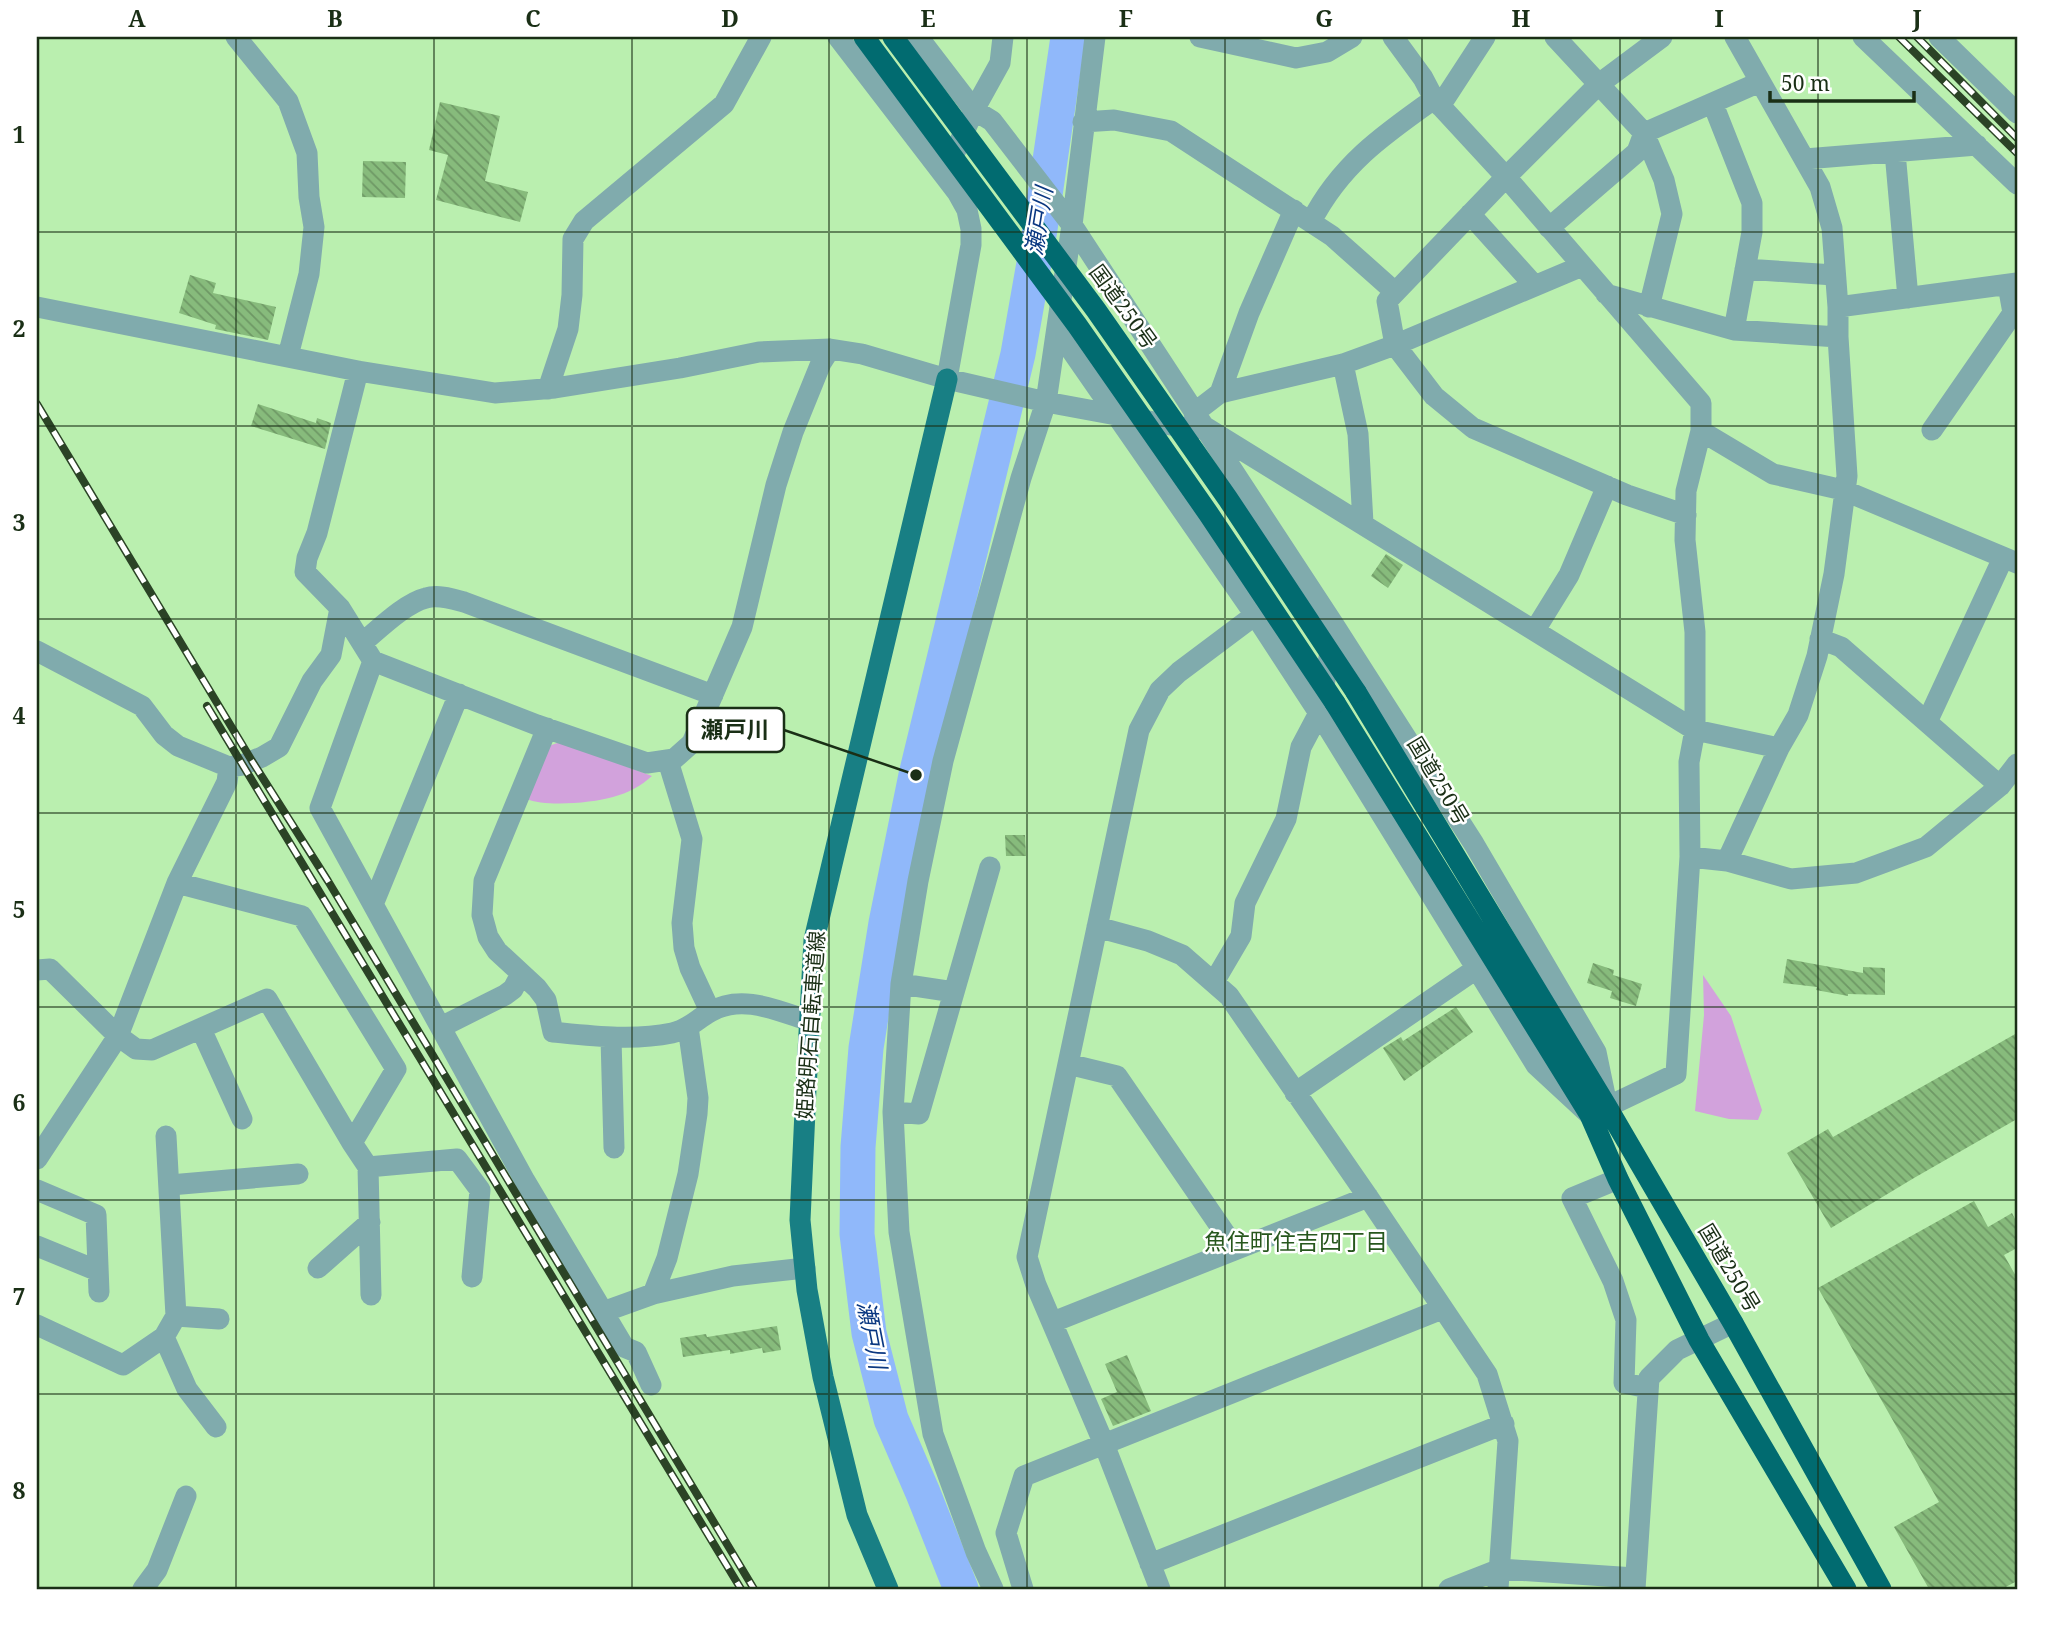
<svg xmlns="http://www.w3.org/2000/svg" width="2054" height="1626" viewBox="0 0 2054 1626" font-family="'Noto Serif','Noto Sans JP',serif">
<style>
.green{fill:#d2a2dc}
.lines{fill:none;stroke-linecap:round;stroke-linejoin:round}
.river{stroke:#90b8fa;stroke-width:35}
.building{fill:url(#building-back-hatch)}
.minor{stroke:#80abad;stroke-width:21}
.major{stroke:#187f84;stroke-width:21}
.highway{stroke:#016b70;stroke-width:21}
.rail-casing{stroke:#2b4326;stroke-width:8}
.rail{stroke:#fff;stroke-width:5;stroke-dasharray:16;stroke-linecap:butt}
.highway-bridge{stroke:#016b70;stroke-width:21}
.grid{fill:none;stroke:#1a2f16;stroke-width:2;stroke-opacity:0.55}
.labels{text-anchor:middle;stroke-width:5;stroke-linejoin:round;paint-order:stroke}
.street-label{font-size:21px;fill:#1a2f16;stroke:#fff}
.water-label{font-size:23px;font-style:italic;fill:#0a3781;stroke:#fff}
.neighbourhood-label{font-size:23px;fill:#27571d;stroke:#fff}
.leader{fill:none;stroke:#1a2f16;stroke-width:2.5}
.callout-dot{fill:#1a2f16;stroke:#fff;stroke-width:2.5}
.callout{fill:#fff;stroke:#1a2f16;stroke-width:2.5}
.callout-label{font-size:23px;text-anchor:middle;font-weight:bold;fill:#1a2f16}
.neatline{fill:none;stroke:#1a2f16;stroke-width:2.5}
.grid-label{font-size:23px;text-anchor:middle;font-weight:bold;fill:#1a2f16}
</style>
<defs>
<pattern id="building-back-hatch" width="6" height="6" patternUnits="userSpaceOnUse" patternTransform="scale(1.75)"><rect width="6" height="6" fill="#87bb7c"/><path d="M-1 5l2 2M0 0l6 6M5-1l2 2" fill="none" stroke="#6e9865"/></pattern>
</defs>
<rect width="100%" height="100%" fill="#baefaf"/>
<path class="green" d="M560 742 652 776C641 786 628 793 613 797 592 803 546 807 526 799L546 747Z
M1703 975 1731 1016 1762 1110 1758 1120 1729 1119 1695 1111 1704 1015Z"/>
<g class="lines">
<path class="river" d="M961 1589 923 1493 891 1419 869 1333 857 1234 858 1147 866 1048 886 923 916 775 1018 354 1040 229 1068 37"/>
</g>
<path class="building" d="M440 102 500 116 485 181 528 192 520 222 436 200 448 155 429 150Z
M363 161 406 162 405 198 362 197Z
M190 275 216 283 213 293 276 307 268 340 215 329 216 325 179 313Z
M258 404 316 423 317 418 331 423 325 449 251 426Z
M1386 554 1403 565 1388 588 1371 576Z
M1005 835H1025L1026 856H1006Z
M1787 959 1863 973V967L1885 968V995L1848 994V996L1816 990 1817 987 1783 983Z
M1593 963 1614 970 1613 975 1642 984 1636 1006 1610 998 1612 991 1587 983Z
M1456 1007 1473 1032 1404 1081 1383 1048 1401 1037 1403 1041Z
M2017 1033V1119L1914 1178 1831 1228 1787 1153 1828 1129 1833 1137Z
M1974 1201 1988 1227 2012 1213 2017 1223V1248L2004 1255 2017 1278V1581L2002 1589H1929L1894 1527 1939 1502 1818 1288Z
M777 1326 781 1350 763 1353 762 1348 730 1354V1350L683 1357 680 1338 706 1334 707 1337Z
M1127 1355 1151 1411 1113 1426 1101 1399 1117 1392 1105 1364Z"/>
<g class="lines">
<path class="minor" d="M236 37 288 101 307 153 309 197 314 227 309 274 288 356
M838 37 957 192 967 210 971 229V245L947 379
M918 37 974 110 992 121 1072 225 1334 625 1474 844 1596 1052 1607 1105
M1200 37 1296 58 1327 52 1352 37
M1555 37 1644 133 1664 180 1672 214 1649 307
M1863 37 2017 184
M1939 37 2017 113
M1713 104 1752 203V232L1734 330
M1440 106 1485 37
M1083 122 1114 120 1171 131 1332 236 1395 292
M1895 152 1908 298
M1805 159 1977 145
M946 172 974 110 1000 63 1003 37
M1470 214 1534 285
M1311 222C1340 165 1383 135 1434 99
M1549 228 1637 152 1644 133 1760 82
M1582 266 1395 345 1434 396 1473 428 1627 495 1686 515
M1745 269 1834 275
M1606 294 1734 330 1838 337
M37 307 358 371 495 393 555 388 680 368 759 352 830 349 862 354 947 379 1046 402 1192 429 1205 427 1695 730 1779 748 1798 715 1817 656 1834 574 1847 476 1838 337V307L1832 228 1820 187 1735 37
M1838 307 2017 283
M1058 331 1255 615 1319 713 1536 1065 1590 1115 1676 1074 1690 857 1689 762 1695 730V632L1685 540 1686 491 1701 431V403L1506 177 1434 99 1423 78 1393 37
M1343 364 1358 434 1363 523
M358 371 317 533 307 558 305 572 340 608 373 661 537 725 647 763 674 759 692 743 742 627 776 485 793 432 821 363 830 349
M548 389 568 329 572 295 573 239 584 221 724 104 761 37
M1220 393 1249 313 1294 210
M1194 413 1220 393 1343 364 1395 345 1387 301 1506 177 1599 84 1662 37
M1932 430 2013 313 2008 285
M1701 431 1773 474 1843 490 2017 563
M1535 630 1569 575 1607 486
M1820 639 1841 647 2000 786
M362 643C378 630 405 603 426 598 438 594 453 599 464 602L713 695
M37 651 142 706 164 735 178 746 229 767
M373 661 320 808 525 1181 624 1347 636 1352 651 1385
M1927 722 2003 558
M547 728 484 881 482 915 488 937 497 951 537 988 546 1000 553 1032C593 1036 633 1041 672 1033 688 1030 697 1019 710 1012 742 993 778 1011 810 1021
M668 761 692 839 682 923 684 948 690 968 710 1011
M1690 857 1727 861 1791 879 1856 873 1926 847 2000 786 2017 764
M1727 861 1779 748
M177 883 302 916 396 1069 352 1143
M374 902 459 694
M1097 927 1148 941 1182 955 1229 996 1368 1197 1487 1374 1508 1441 1498 1589
M37 970 50 969 118 1036 136 1049 152 1050 267 999 352 1143 368 1167 371 1295
M1214 982 1241 936 1245 903 1286 819 1301 747 1319 713 1332 641
M901 984 954 992
M441 1027 505 995 513 989 521 974
M201 1029 242 1119
M611 1038 614 1148
M1068 1064 1117 1076 1235 1248
M1295 1093 1476 969
M893 1112 919 1114 990 867
M37 1159 118 1036 177 883 227 782 229 767 242 765 262 757 279 747 312 681 331 655 340 608
M368 1167 457 1159 480 1190 472 1277
M1618 1179 1572 1198 1613 1281 1626 1320 1624 1383 1648 1388
M170 1185 298 1174
M37 1190 96 1215 99 1292
M37 1246 98 1271
M318 1268 370 1222
M653 1294 667 1258 688 1174 697 1114 698 1098 688 1027
M603 1312 653 1294 733 1276 805 1268
M176 1316 219 1319
M1053 1322 1368 1197
M37 1325 123 1365 164 1337 176 1316 166 1136
M164 1337 187 1389 216 1427
M1150 1564 1504 1424
M143 1589 157 1570 186 1496
M993 1589 976 1552 933 1434 899 1232 893 1112 901 984 918 881 943 761 1021 478 1046 402 1072 225 1095 37
M1023 1589 1006 1533 1024 1476 1442 1309
M1160 1589 1104 1444 1036 1285 1027 1257 1139 730 1160 690 1179 672 1255 615
M1449 1589 1500 1569 1635 1578
M1635 1589 1649 1378 1677 1350 1733 1323"/>
<path class="major" d="M888 1589 857 1515 823 1377 807 1290 800 1220 806 1089 814 940 947 379"/>
<path class="highway" d="M1356 692 1607 1107 1733 1323 1881 1589
M1335 703 1590 1115 1618 1179 1699 1340 1846 1589"/>
<g class="rail-casing">
<path id="rail" d="M1899 37 2017 153
M1917 37 2017 138
M37 404 252 761 328 881 754 1589
M207 706 741 1589"/>
</g>
<use href="#rail" class="rail"/>
<path class="highway-bridge" d="M864 37 1077 325 1208 513 1335 703
M893 37 1096 310 1228 499 1356 692"/>
</g>
<path class="grid" d="M236 37V1589M434 37V1589M632 37V1589M829 37V1589M1027 37V1589M1225 37V1589M1422 37V1589M1620 37V1589M1818 37V1589M37 232H2017M37 426H2017M37 619H2017M37 813H2017M37 1007H2017M37 1200H2017M37 1394H2017"/>
<g class="labels">
<g class="street-label">
<text transform="translate(1123 307) rotate(54)" y="7">国道250号</text>
<text transform="translate(1438 781) rotate(59)" y="7">国道250号</text>
<text transform="translate(811 1025) rotate(-86)" y="7">姫路明石自転車道線</text>
<text transform="translate(1729 1268) rotate(59)" y="7">国道250号</text>
</g>
<g class="water-label">
<text transform="translate(1039 221) rotate(-81)" y="8">瀬戸川</text>
<text transform="translate(872 1335) rotate(79)" y="8">瀬戸川</text>
</g>
<g class="neighbourhood-label">
<text x="1296" y="1250">魚住町住吉四丁目</text>
</g>
</g>
<path class="leader" d="M916 775L784 730"/>
<circle class="callout-dot" cx="916" cy="775" r="7"/>
<rect class="callout" x="687" y="708" width="97" height="44" rx="7"/>
<g class="callout-label">
<text x="735" y="738">瀬戸川</text>
</g>
<rect width="2054" height="1626" fill="none" stroke="#ffffff" stroke-width="77"/>
<path d="M1770 91v10h144v-10" fill="none" stroke="#1a2f16" stroke-width="3.5"/>
<text x="1781" y="91" font-size="21" fill="#1a2f16" stroke="#ffffff" stroke-width="5" paint-order="stroke">50 m</text>
<rect x="38" y="38" width="1978" height="1550" class="neatline"/>
<g class="grid-label">
<text x="137" y="27">A</text>
<text x="335" y="27">B</text>
<text x="533" y="27">C</text>
<text x="730" y="27">D</text>
<text x="928" y="27">E</text>
<text x="1126" y="27">F</text>
<text x="1324" y="27">G</text>
<text x="1521" y="27">H</text>
<text x="1719" y="27">I</text>
<text x="1917" y="27">J</text>
<text x="19" y="143">1</text>
<text x="19" y="337">2</text>
<text x="19" y="531">3</text>
<text x="19" y="724">4</text>
<text x="19" y="918">5</text>
<text x="19" y="1111">6</text>
<text x="19" y="1305">7</text>
<text x="19" y="1499">8</text>
</g>
</svg>
